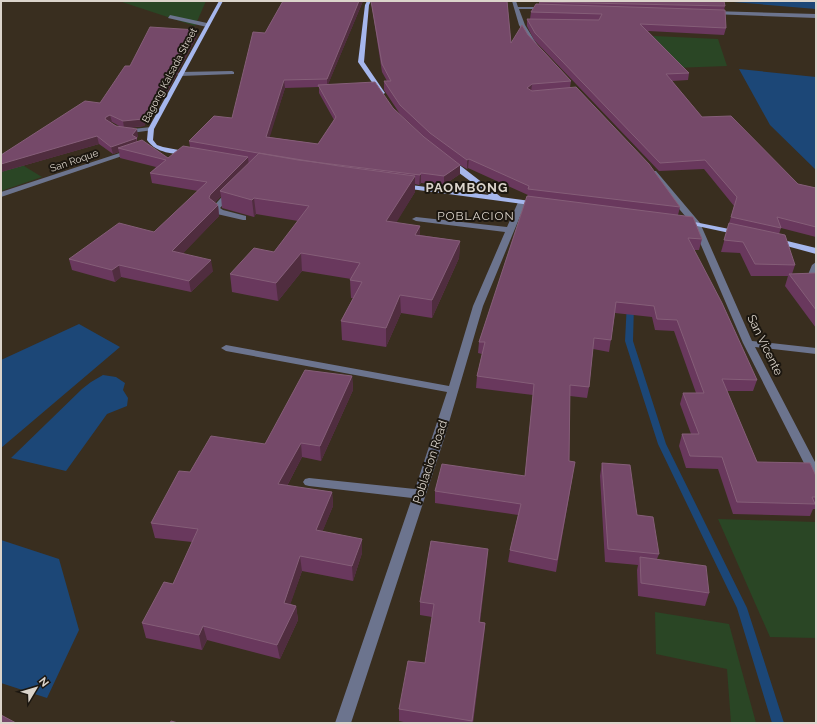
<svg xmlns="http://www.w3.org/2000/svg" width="817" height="724" viewBox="0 0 817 724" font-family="Raleway,sans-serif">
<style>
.green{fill:#2a4625}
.water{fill:#1c4777}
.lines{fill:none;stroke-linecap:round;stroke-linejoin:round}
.stream{fill:#1c4777;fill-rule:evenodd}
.minor{fill:#6c748e;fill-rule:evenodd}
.major{fill:#a6b7ed;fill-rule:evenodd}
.wall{fill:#69385d;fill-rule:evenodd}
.shaded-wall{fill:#502d3f}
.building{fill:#754969;stroke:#855e78}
.labels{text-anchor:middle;stroke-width:4;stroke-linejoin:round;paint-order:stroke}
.far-street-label{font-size:10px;fill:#dbd4cb;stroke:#1c1710}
.far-quarter-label{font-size:12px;letter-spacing:1px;fill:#dbd4cb;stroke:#1c1710}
.street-label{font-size:12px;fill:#dbd4cb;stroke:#1c1710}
.far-district-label{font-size:13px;font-weight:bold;letter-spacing:1px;fill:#dbd4cb;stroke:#1c1710}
</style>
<rect width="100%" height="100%" fill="#392e1f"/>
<path class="green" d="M119 1H206L195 26Z
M612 34 718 39 727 66 647 69Z
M1 152 42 177 1 191Z
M718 519 816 522V638L770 637Z
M655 612 729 624 756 723H731L727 669 656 654Z"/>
<path class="water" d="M721 1H816V9Z
M739 69 816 77V170L770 125Z
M79 324 120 347 1 448V360Z
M103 375 116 377 125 383 123 390 128 398 127 406 107 414 66 471 11 458 82 389 91 382Z
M1 540 59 559 79 630 47 698 1 683Z"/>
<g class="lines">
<path class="stream" d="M627 302H633L634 304 633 341 666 444 747 608 784 723H772L737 608 658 444 625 341Z"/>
<path class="minor" d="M512 1H516L518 7H547L549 8 547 9H519L525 25 538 46 537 47H533L519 25Z
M713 11 816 14V18L711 14Z
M170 15 207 23 210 25 207 27 168 18Z
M232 71 234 72V74L180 76 177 74 180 72Z
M151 127 153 128V130L124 134 121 132 124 130Z
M132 149 135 151 134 152 1 197V192Z
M650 171H656L700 223 752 341 816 348V354L755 347 816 464V479L812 478 810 475 743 343 692 224 650 175Z
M227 191H233L234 193 220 208 223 210 246 216V220H243L217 214 212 208Z
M519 200H522L526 202 483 306 445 436 351 723H335L412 498 309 486 305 485 303 482 305 479 309 478 415 489 447 392 226 351 221 348 226 345 449 386 473 306 505 232 416 221 412 219 416 217 507 227Z
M816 262 815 277 814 279H808L807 277 812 265Z"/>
<path class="major" d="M219 1H223L154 129 153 140 157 145 163 147 189 152 193 154 189 156C173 153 157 154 147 140L148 129Z
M367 1H371L369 5 364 62 385 93 382 95 380 94 358 62 365 5Z
M447 160H453L501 197 538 202 542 204 538 206 403 188 399 186 403 184 489 195 447 164Z
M680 219 739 231 743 233 739 235 683 223 679 221Z
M772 238H775L816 248V254L772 242Z"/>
</g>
<path class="wall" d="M283 1H363L328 84 393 108 428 140 400 114 384 90V81H387L382 72 371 1H507L511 43 528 35 571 81 570 88 680 207 678 215 702 239 699 250H694L757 380 753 391H727L757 462 816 476V509H813L810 516 733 514 718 469 686 468 679 446 682 434H691L680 404 683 393H696L674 331 655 330 652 317 615 313 609 352 593 349 589 387 587 398 570 396 569 461 573 474 556 572 508 562 510 550 518 515 435 503V491L525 476 533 395 476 388 477 376 482 354 478 353 479 342 528 195 468 168 467 169 460 165V174L444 185 421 183 419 185 415 184V192L396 222 420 235 460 241 459 258 432 318 401 313 386 347 342 340 341 321 353 298H351L350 280 351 279 302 271 278 301 232 292 230 274 274 252 298 221 256 214 254 217 222 208 221 196 214 203 218 205 219 216 182 254 213 271 191 292 121 277 115 282 72 270 69 259 154 232 198 191 152 183 150 173 156 167 120 158 119 152 113 154 99 144 1 172 100 103 130 66 197 30V36L170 87 144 126 130 128 138 136 137 138V141L168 158 190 147 189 141 232 118 265 33ZM319 87V93L334 120 318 144 269 137 285 88ZM110 122H112L121 127 116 126Z
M539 2 725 6 724 10 726 28 724 35 648 31 689 73 688 80 672 81 702 117 798 184 816 188V237L781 228 779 234 795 265 792 274 816 273V328L785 286 788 276H751L740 253 721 252 734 206 704 169 659 171 534 40 527 26V19H530L531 12 539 4Z
M352 376 353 390 321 461 302 457 287 486 332 492 333 506 322 532 362 553 353 581 302 571 290 604 296 606 298 620 280 659 207 640 202 650 146 638 142 623 173 584 192 542 155 538 151 523 190 472 265 444Z
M602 463 637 515 659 554 657 559 709 593 705 606 638 596 637 570 638 565 605 562 600 476Z
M487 562 480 622 485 623 484 636 473 723H408L399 721V709L425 663 432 617 420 615V602Z"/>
<path class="shaded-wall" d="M359 1H363L327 87V79Z
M197 30V36L170 87 144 126 124 128 123 121Z
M284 80 285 88 267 146 266 137Z
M532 84 531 92 527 88Z
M110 115 112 122 107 124 105 119 106 117Z
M137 129 138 136 136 139 138 146 118 148 119 152 113 154 111 147 132 135Z
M97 136 99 144 1 172V164Z
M248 157 249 167 220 191 221 196 212 205 209 198 210 195Z
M469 159 468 168 467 169V160Z
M460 165V174L444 185V176Z
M421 173V183L419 185 420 175Z
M415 176V192L387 238 386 221Z
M254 198 256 214 254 217 252 200Z
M218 205 219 216 174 263 172 251Z
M420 226V243L415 235Z
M460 241 459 258 432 318V300Z
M301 253 302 271 278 301 276 283Z
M211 260 213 271 191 292 189 281Z
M119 265 121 277 115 282 112 270Z
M400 295 401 313 386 347V328Z
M352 376 353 390 321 461 320 446Z
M301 443 302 457 280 499 278 484Z
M332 492 333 506 317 545 316 530Z
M362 539V553L353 581 352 566Z
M488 549 487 562 478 635 479 622Z
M300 556 302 571 286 617 284 603Z
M296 606 298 620 280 659 277 645Z
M485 623 484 636 472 723Z
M203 626 207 640 202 650 199 635Z"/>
<path class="building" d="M283 1H359L327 79 284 80 266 137 318 144 336 117 318 85 375 82 393 108 424 137 460 165 444 176 421 173 420 175 298 160 189 141 214 116 232 118 253 32 265 33Z
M371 1H507L511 43 522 25 528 35 571 81 532 84 527 88 532 91 576 87 649 164 680 207 528 189 529 186 469 159 467 160 430 133 400 105 384 81H391L382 64Z
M539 1H724L725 6 539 2Z
M536 4 725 10 726 28 640 24 689 73 666 74 702 117 731 116 798 184 816 188V227L777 217 781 228 731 217 737 197 705 160 660 163 535 33 527 19 599 20 602 14 531 12Z
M150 27 197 30 169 80 143 119 123 121 110 115 106 117 105 119 116 126 137 129 132 135 137 138 111 147 97 136 1 164V155L85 101 100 103 125 66H130Z
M142 140 168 158 183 146 248 157 210 195 209 198 218 205 172 251 211 260 189 281 119 265 112 270 69 259 119 223 154 232 207 182 150 173 166 160 118 148Z
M259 153 339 166 415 176 386 221 420 226 415 235 460 241 432 300 400 295 386 328 341 321 362 282 350 280 360 263 301 253 276 283 230 274 254 248 274 252 309 206 254 198 252 200 220 191Z
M527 196 693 217 702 239 688 238 722 303 757 380 722 379 757 462 810 463 816 476V497H812L815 504 737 502 722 457 690 456 682 434H699L683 393H704L677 320 657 319 654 306 616 302 611 340 594 338 589 387 570 385 569 461 575 462 557 560 510 550 521 504 435 491 442 464 525 476 534 384 477 376 485 342H479Z
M729 223 785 235 795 265 755 264 743 242 724 240Z
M816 273V310L789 274Z
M305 370 352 376 320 446 301 443 278 484 332 492 316 530 362 539 352 566 300 556 284 603 296 606 277 645 203 626 199 635 142 623 164 582 173 584 198 529 151 523 179 471 190 472 211 436 265 444Z
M602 463 630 465 637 515 653 517 659 554 608 549Z
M431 541 488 549 479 622 485 623 472 721 399 709 408 661 425 663 434 604 420 602Z
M640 557 706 566 709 593 641 583Z
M1 715 16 723H1Z
M171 721 178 723H170Z"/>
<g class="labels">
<g class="far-street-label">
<text transform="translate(169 75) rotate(-62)" y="4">Bagong Kalsada Street</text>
<text transform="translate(74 160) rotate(-19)" y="4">San Roque</text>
</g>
<g class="far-quarter-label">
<text x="476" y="220">POBLACION</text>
</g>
<g class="street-label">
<text transform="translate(765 345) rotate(64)" y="4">San Vicente</text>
<text transform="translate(430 462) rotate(-72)" y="4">Poblacion Road</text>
</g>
<g class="far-district-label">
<text x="467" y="192">PAOMBONG</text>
</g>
</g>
<rect width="817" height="724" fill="none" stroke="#dbd4cb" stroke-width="4"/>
<g transform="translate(36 688) rotate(52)" stroke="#1c1710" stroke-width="3" paint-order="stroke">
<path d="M0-3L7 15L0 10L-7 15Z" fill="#dbd4cb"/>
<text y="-6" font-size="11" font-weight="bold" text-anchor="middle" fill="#dbd4cb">N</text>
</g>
</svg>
